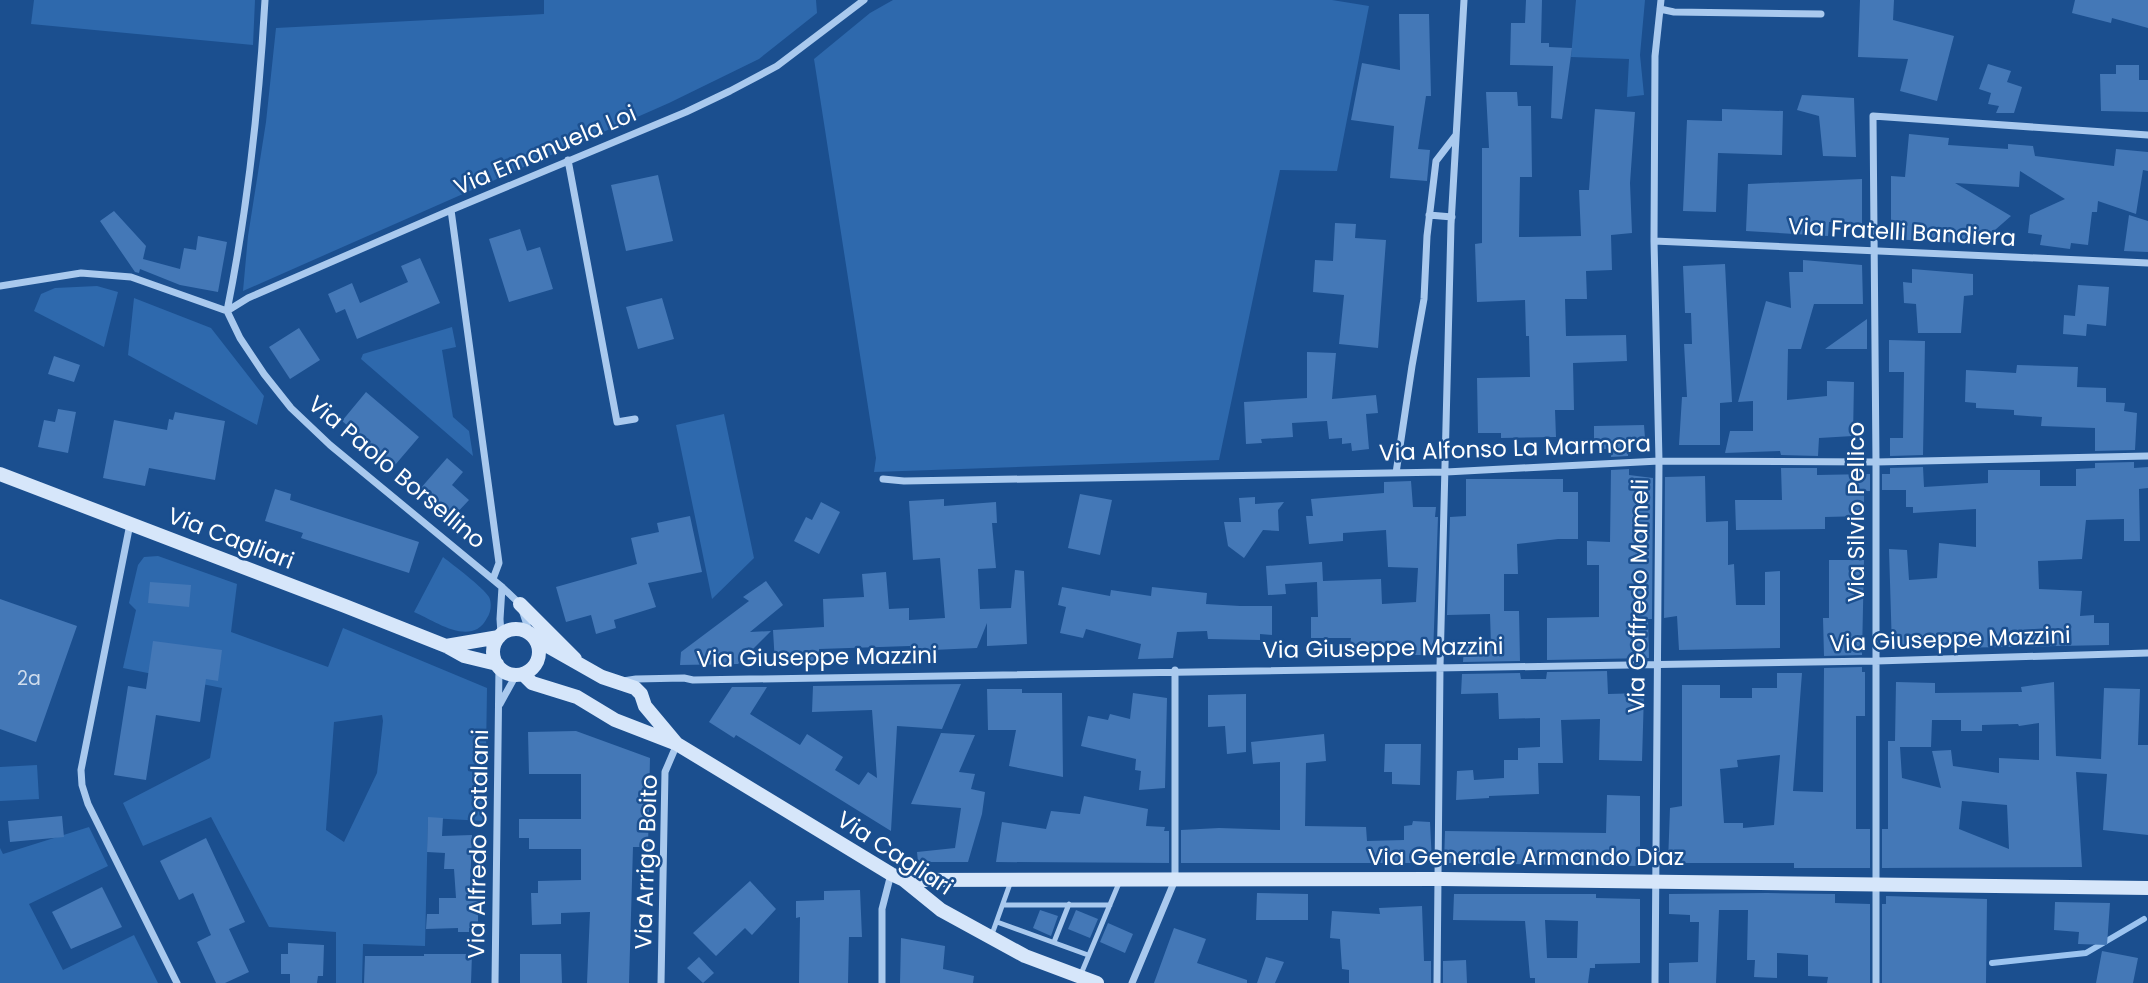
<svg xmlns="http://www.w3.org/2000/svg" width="2148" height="983" viewBox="0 0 2148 983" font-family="Poppins,sans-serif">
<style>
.green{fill:#2e69ad;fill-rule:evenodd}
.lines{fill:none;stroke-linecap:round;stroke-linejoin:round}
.stream{stroke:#9cc4f0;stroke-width:6}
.building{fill:#4478b7;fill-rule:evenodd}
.lane{stroke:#a9c9ee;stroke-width:5}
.street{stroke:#a9c9ee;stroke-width:7}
.secondary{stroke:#d6e6fa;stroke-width:14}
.labels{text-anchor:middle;stroke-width:5;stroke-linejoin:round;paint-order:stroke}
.number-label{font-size:19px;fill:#d0dded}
.street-label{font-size:23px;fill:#fff;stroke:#1b4f8f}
</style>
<rect width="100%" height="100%" fill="#1b4f8f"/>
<path class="green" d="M34 0H255L253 45 31 24Z
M544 0H816L817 13 759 59 669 103 243 291 248 236 266 122 276 28 544 14Z
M893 0H1332L1369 6 1337 171 1280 170 1219 460 874 472 876 458 814 59 870 13Z
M1576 0H1645L1640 55 1644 95 1627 97 1629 59 1571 57Z
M97 286 118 292 104 347 34 311 41 294 55 288Z
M134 298 211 328 264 396 257 425 128 355Z
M452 327 456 347 442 350 453 417 469 431 473 456 361 359 363 354Z
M724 414 754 558 712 599 676 425Z
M158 556 237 584 231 632 328 667 343 628 487 688 485 821 428 818 425 946 363 944 362 983H336V932L269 927 211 817 143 846 123 803 210 758 222 688 123 668 136 610 129 603 138 565 144 557ZM382 715 383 721 377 773 344 842 326 830 334 722Z
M443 557C453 565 483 587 489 597 492 603 491 612 487 618 472 648 435 621 414 612Z
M37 765 39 799 0 801V767Z
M89 827 108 866 29 904 63 970 134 935 158 983H0V848L3 854Z"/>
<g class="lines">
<path class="stream" d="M1992 963 2086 953 2144 919"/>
</g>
<path class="building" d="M1526 0H1542L1541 43H1549V47L1572 48 1562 119 1551 118 1553 66 1510 65 1511 23H1525Z
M1860 0H1894L1893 20 1954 36 1937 101 1900 91 1908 59 1858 57Z
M2075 0H2148V28L2112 18 2111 23 2072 13Z
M1399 14H1429L1431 96H1426L1418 149 1430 150 1427 181 1390 178 1394 126 1351 120 1362 63 1400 70Z
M1988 64 2011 71 2007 82 2022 87 2014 113H1996L1999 106 1988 104 1991 93 1979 89Z
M2116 65H2139V80H2148V112L2101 111 2100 74H2116Z
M1486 92H1517L1518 106H1531L1532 177H1520L1519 237 1581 236 1579 190H1589L1595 109 1635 112 1630 183 1632 233 1611 235 1612 270 1586 271 1587 299H1565L1566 336 1626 335 1627 361 1573 363 1574 410H1555L1556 437 1501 438V433H1478L1477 378 1530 377 1529 336H1526L1525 300 1477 302 1475 244 1482 243V148H1489Z
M1802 95 1854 98 1856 157 1823 156 1819 116 1797 110Z
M1722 109 1783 111 1782 155 1718 153 1716 212 1683 211 1687 120 1722 121Z
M1909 134 1949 138 1948 145 2008 149V144L2033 146 2035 156 2114 166 2116 149 2148 152V171L2143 170 2136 214 2098 201 2097 212H2092L2088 245 2071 243 2070 249 2040 245 2042 235 2028 233 2030 215 2065 199 2020 171 2019 187 1955 183 2011 216 1979 244 1891 239V176L1905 177Z
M658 175 673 241 626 251 611 185Z
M1862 179V223L1829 222 1828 236 1746 231 1748 184Z
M114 211 146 246 143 259 180 269 184 248 196 250 198 236 227 242 218 292 180 285 140 269 139 273 135 272 100 221Z
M2129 215 2148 221V252L2124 251Z
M1335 223 1356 224 1355 238 1386 240 1378 348 1339 344 1344 295 1313 292 1315 260 1333 261Z
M520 229 527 251 540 247 553 289 509 302 489 239Z
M420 258 440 303 357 339 345 309 336 313 328 294 352 283 360 303 408 282 401 266Z
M1803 260 1862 265 1863 304H1814L1801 349H1788L1787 400 1827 396V381L1854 382 1853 436 1819 438 1818 456 1781 455 1780 451 1725 453 1730 431H1753V401L1738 402 1766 301 1791 308 1789 272H1803Z
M1725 264 1732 402 1720 403V445H1679L1682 397H1687L1684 344H1692L1691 313H1685L1683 266Z
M1912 269 1973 274V295L1964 296 1961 333H1918L1916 304 1904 303 1903 282 1912 283Z
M2078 285 2109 287 2106 326 2087 324 2086 336 2063 334 2064 315 2075 316Z
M662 298 674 339 638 349 626 307Z
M1867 319V349H1825Z
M299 328 320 360 290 379 269 347Z
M1889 340 1925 341 1923 455 1890 456V438H1903L1904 372H1889Z
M1307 352 1336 353 1332 399 1376 395 1378 413 1366 414 1369 449 1352 451 1351 443 1342 444V438L1329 439 1327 421 1292 423 1293 437 1261 439 1262 443 1246 444 1244 402 1307 398Z
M54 356 80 365 74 382 48 374Z
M2017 365 2078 367 2077 387 2106 388V402L2125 403 2124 411 2137 413 2135 450 2095 451V428L2041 426 2042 417 2014 415V410L1976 408V403L1965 402 1966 370 2016 373Z
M366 392 419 437 395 465 342 421Z
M58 409 76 412 68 453 38 447 44 420 55 422Z
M175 412 225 421 215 480 149 468 145 486 103 478 114 420 167 430 169 419 173 420Z
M1644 425 1645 438 1628 439V456L1611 457V449H1603V441H1594V426Z
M447 458 463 472 452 485 469 500 453 517 420 489Z
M2134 462V468L2148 467V488L2139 489 2140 541H2124V519L2086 520 2082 559 2038 561 2039 589 2082 591 2080 616 2094 615V623H2109V645L1892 649 1889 549 1907 550 1909 580 1937 578 1939 543 1976 547V509L1913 513V507H1906V490H1882V474H1890V468L1923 467 1924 487 1988 483V470H2040V486H2076V469L2095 468V463Z
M1781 468H1817V475L1870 474V491H1864V516L1825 517V529L1736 530 1735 500H1782Z
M1629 469V475L1653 478 1652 619H1648L1649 658 1547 660V618L1599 617V565H1587V541L1610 542 1611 470Z
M1705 476 1706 522 1728 521V565L1734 564 1736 605H1765V572L1780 571V648L1679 650 1677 616 1664 618 1665 477Z
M1466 479H1563V492H1578V539H1558L1517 544 1518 574H1504V611H1519L1520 661 1463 662 1464 646H1491L1490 614 1447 615 1450 517 1466 516Z
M1411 481 1413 507H1436L1435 517H1438L1433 655H1403L1402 644H1350L1351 638H1311V617H1318L1317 582 1285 584 1286 594 1268 595 1266 566 1322 562 1323 581 1381 579 1382 604 1416 602 1418 568 1388 567 1386 530 1343 533V541L1309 544 1306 516H1313L1311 499 1384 493V482Z
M275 489 291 494 290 500 419 542 409 573 301 538 303 533 265 521Z
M1080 494 1112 500 1100 555 1068 548Z
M1255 497V504L1284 502 1278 510 1279 531 1263 530 1244 558 1228 546 1224 522H1241L1239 498Z
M944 499V506L996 502 997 523H992L996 568 978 569 980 609 1011 608 1015 570 1024 571 1027 644 987 646V623L977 648 910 651V646L819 649 820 661 775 664 773 630 824 627 823 599 864 597 862 574 886 572 889 609 909 608V620L945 618 940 558 913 560 909 501Z
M821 502 840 512 819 554 794 541 806 517 812 520Z
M690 516 702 572 648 583 656 607 614 620 616 628 596 634 591 615 566 622 556 587 637 564 631 538 659 532 657 523Z
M1829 560H1864L1862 655 1824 656 1823 618H1829Z
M766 581 783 605 750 632 771 631 738 664 680 665 681 652 749 601 743 597Z
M150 582 191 585 189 607 148 603Z
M1062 587 1110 596 1111 590 1151 596 1152 587 1207 593 1206 604 1240 606H1272V635L1260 634V640L1208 639 1207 631 1177 632 1173 658 1138 659 1141 644 1086 629 1083 638 1060 633 1066 607 1058 605Z
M0 599 77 626 36 742 0 729Z
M153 641 222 650 218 681 206 679 200 722 156 715 146 780 114 775 128 686 146 689Z
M1862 667V672H1865V716H1856V829H1870V868H1794V863H1668L1670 808 1682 806V685H1720V698H1752V688H1777V673H1802L1793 791 1823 792 1824 668ZM1780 755 1774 825 1743 828V823H1724L1720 769 1738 767 1737 760Z
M1607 671 1608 694 1644 693 1642 761 1599 760 1600 719 1561 720 1563 763H1538L1539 794 1489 796V798L1456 800 1457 771 1473 770 1474 780 1504 778V760H1518V748L1540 747V718L1499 719 1498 693 1461 694 1462 674 1520 673 1521 679H1546L1547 672Z
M1896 682 1935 683V693L2022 692 2021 687 2054 682 2056 756 2101 759 2104 688 2140 689 2138 745H2148V835L2103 830 2107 774 2076 772 2082 867 1882 868V829H1888V741H1895ZM1932 720H1961V731H1982V725L2018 724 2019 726 2039 723V760L1999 758V773L1953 766 1951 750 1932 751 1941 788 1902 778 1900 747H1931ZM1962 801 2007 805 2009 849 1959 829Z
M961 684 942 729 897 726 891 831 736 735 734 738 709 722 732 687H767L750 714 800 745 807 734 843 757 835 770 859 785 868 772 877 778 872 710 812 712 813 686Z
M987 689H1022V693H1062L1063 777 1009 766 1016 730H988Z
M1133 693 1167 698 1165 788 1139 790 1141 771 1135 770 1136 759 1081 746 1088 716 1108 720 1110 714 1130 719Z
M1246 694V752L1227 754 1225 726 1208 727V695Z
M576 731 650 758 648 847H633L629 983H587L590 912 561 913V924L532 925 531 893H538V881L581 880V849H529V838H519V819H581V774H529L528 732Z
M941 733 975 735 959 772 975 774 971 789 985 792 982 814 968 862H918L917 852 955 848 961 808 911 804Z
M1324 734 1326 761 1306 763 1305 826 1366 827 1367 841 1404 840V826L1412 825 1413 821 1430 822 1432 863H1181V830L1219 828 1280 830V762L1253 764 1251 742Z
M1385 744H1421L1420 785 1392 784V772H1384Z
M1607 795 1640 796V866L1444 863 1445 831 1606 833Z
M1084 796 1148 809 1146 826 1165 827 1164 831H1169V863L996 862 1002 822 1046 829 1051 811 1080 814Z
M62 816 64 837 10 842 8 821Z
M428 817 443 818 442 836 472 835 470 889H478V927L469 928V932H458V928L426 929 427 914H439V898H456L454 869H444L445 853 427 852Z
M206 838 245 922 229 929 249 972 225 983H216L197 942 211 935 193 893 179 900 160 861Z
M750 881 776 909 752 935 745 928 716 956 693 933Z
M102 887 122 927 71 949 52 912Z
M860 890 862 937H849L848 983H799L800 917 796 918V901L824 900V891Z
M1257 893 1308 894V920H1256Z
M1767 893 1835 894V903L1870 904V983H1827L1828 977 1808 976V955L1777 953V978L1754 977 1755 960H1747L1748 910H1719L1716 983H1669V963L1698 962 1699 922H1690V915L1669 914V894Z
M1454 894H1596V898L1640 899V963L1595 964V968H1590L1588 983H1535V978H1530L1525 921 1453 920ZM1545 920 1578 921 1577 958H1547Z
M1886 896 1987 899 1986 983H1882V904H1886Z
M2055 902 2110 903 2107 945 2078 944 2079 932 2054 930Z
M1422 906 1424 961H1431V983H1349V970L1342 969 1340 939 1330 938 1332 911 1380 914 1379 908Z
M1040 910 1058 916 1051 936 1033 928Z
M1076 910 1098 919 1090 938 1068 929Z
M1108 923 1133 934 1125 953 1100 942Z
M1174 928 1206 939 1197 963 1247 980V983H1154Z
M901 938 945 946 943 969 974 976 973 983H900Z
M288 943 324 945 323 976H318L317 983H290V974H281V954H288Z
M2102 951 2138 958 2133 983H2096Z
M424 954H472L471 983H364L365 956H424Z
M520 954H561L562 983H520Z
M699 957 714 973 703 983 687 968Z
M1266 957 1284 962 1275 983H1257Z
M1466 960 1467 983H1443V961Z"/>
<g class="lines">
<path class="lane" d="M1003 905H1110
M997 922 1088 955
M991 937 1011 881
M1054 942 1069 904
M1081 974 1119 883"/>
<path class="street" d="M1660 9 1674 12 1821 14
M568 160 617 422 635 419
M451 210 499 563 493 579
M1429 215 1452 217
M1654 241 2148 263
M0 286 81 273 131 277 227 311
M227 311 248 298 451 210 686 112 730 91 777 66 864 0
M227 311 240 338 264 374 291 408 330 445 502 587 520 604 530 634
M227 311C248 207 259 106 265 0
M1396 473 1412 366 1424 299 1427 236 1436 161 1456 135
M883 479 904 481 1446 472 1659 461 1876 462 2148 456
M130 524 81 770 82 785 88 804 177 983
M501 634 500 619 502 587
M623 681 636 679 684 678 693 680 1876 661 2148 653
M500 704 516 675
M495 983 499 666
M661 983 665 772 677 744
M882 983V909L891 874
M1132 983 1175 880V670
M1437 983 1440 667 1451 224 1464 0
M1655 983 1659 461 1654 241 1655 56 1661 0
M1876 983V462L1873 116 2148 135"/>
<path class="secondary" d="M0 474 345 606 446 646 464 656 497 664
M520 604 575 659
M493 652a23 23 0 1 1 46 0a23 23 0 1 1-46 0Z
M535 639 602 677 635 688 641 694 645 706 676 743
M446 646 499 637
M523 674 532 683 577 697 615 720 677 744 891 874 904 880 941 910 1025 956 1097 983
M904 880 1440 879 2148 888"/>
</g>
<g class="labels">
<g class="number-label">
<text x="29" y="685">2a</text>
</g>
<g class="street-label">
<text transform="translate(545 150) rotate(-23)" y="8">Via Emanuela Loi</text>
<text transform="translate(1902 232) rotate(3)" y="8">Via Fratelli Bandiera</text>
<text transform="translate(1515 448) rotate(-2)" y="8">Via Alfonso La Marmora</text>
<text transform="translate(397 472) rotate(40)" y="8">Via Paolo Borsellino</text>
<text transform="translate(1856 512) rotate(-90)" y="8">Via Silvio Pellico</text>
<text transform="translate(231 538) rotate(21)" y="8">Via Cagliari</text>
<text transform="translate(1638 596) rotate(-89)" y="8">Via Goffredo Mameli</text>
<text transform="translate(1950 639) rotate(-2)" y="8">Via Giuseppe Mazzini</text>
<text transform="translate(1383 648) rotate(-1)" y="8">Via Giuseppe Mazzini</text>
<text transform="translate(817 657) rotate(-1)" y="8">Via Giuseppe Mazzini</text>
<text transform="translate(478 844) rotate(-89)" y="8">Via Alfredo Catalani</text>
<text transform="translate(895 853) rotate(33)" y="8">Via Cagliari</text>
<text x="1526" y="865">Via Generale Armando Diaz</text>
<text transform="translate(646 862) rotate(-88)" y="8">Via Arrigo Boito</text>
</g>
</g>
</svg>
